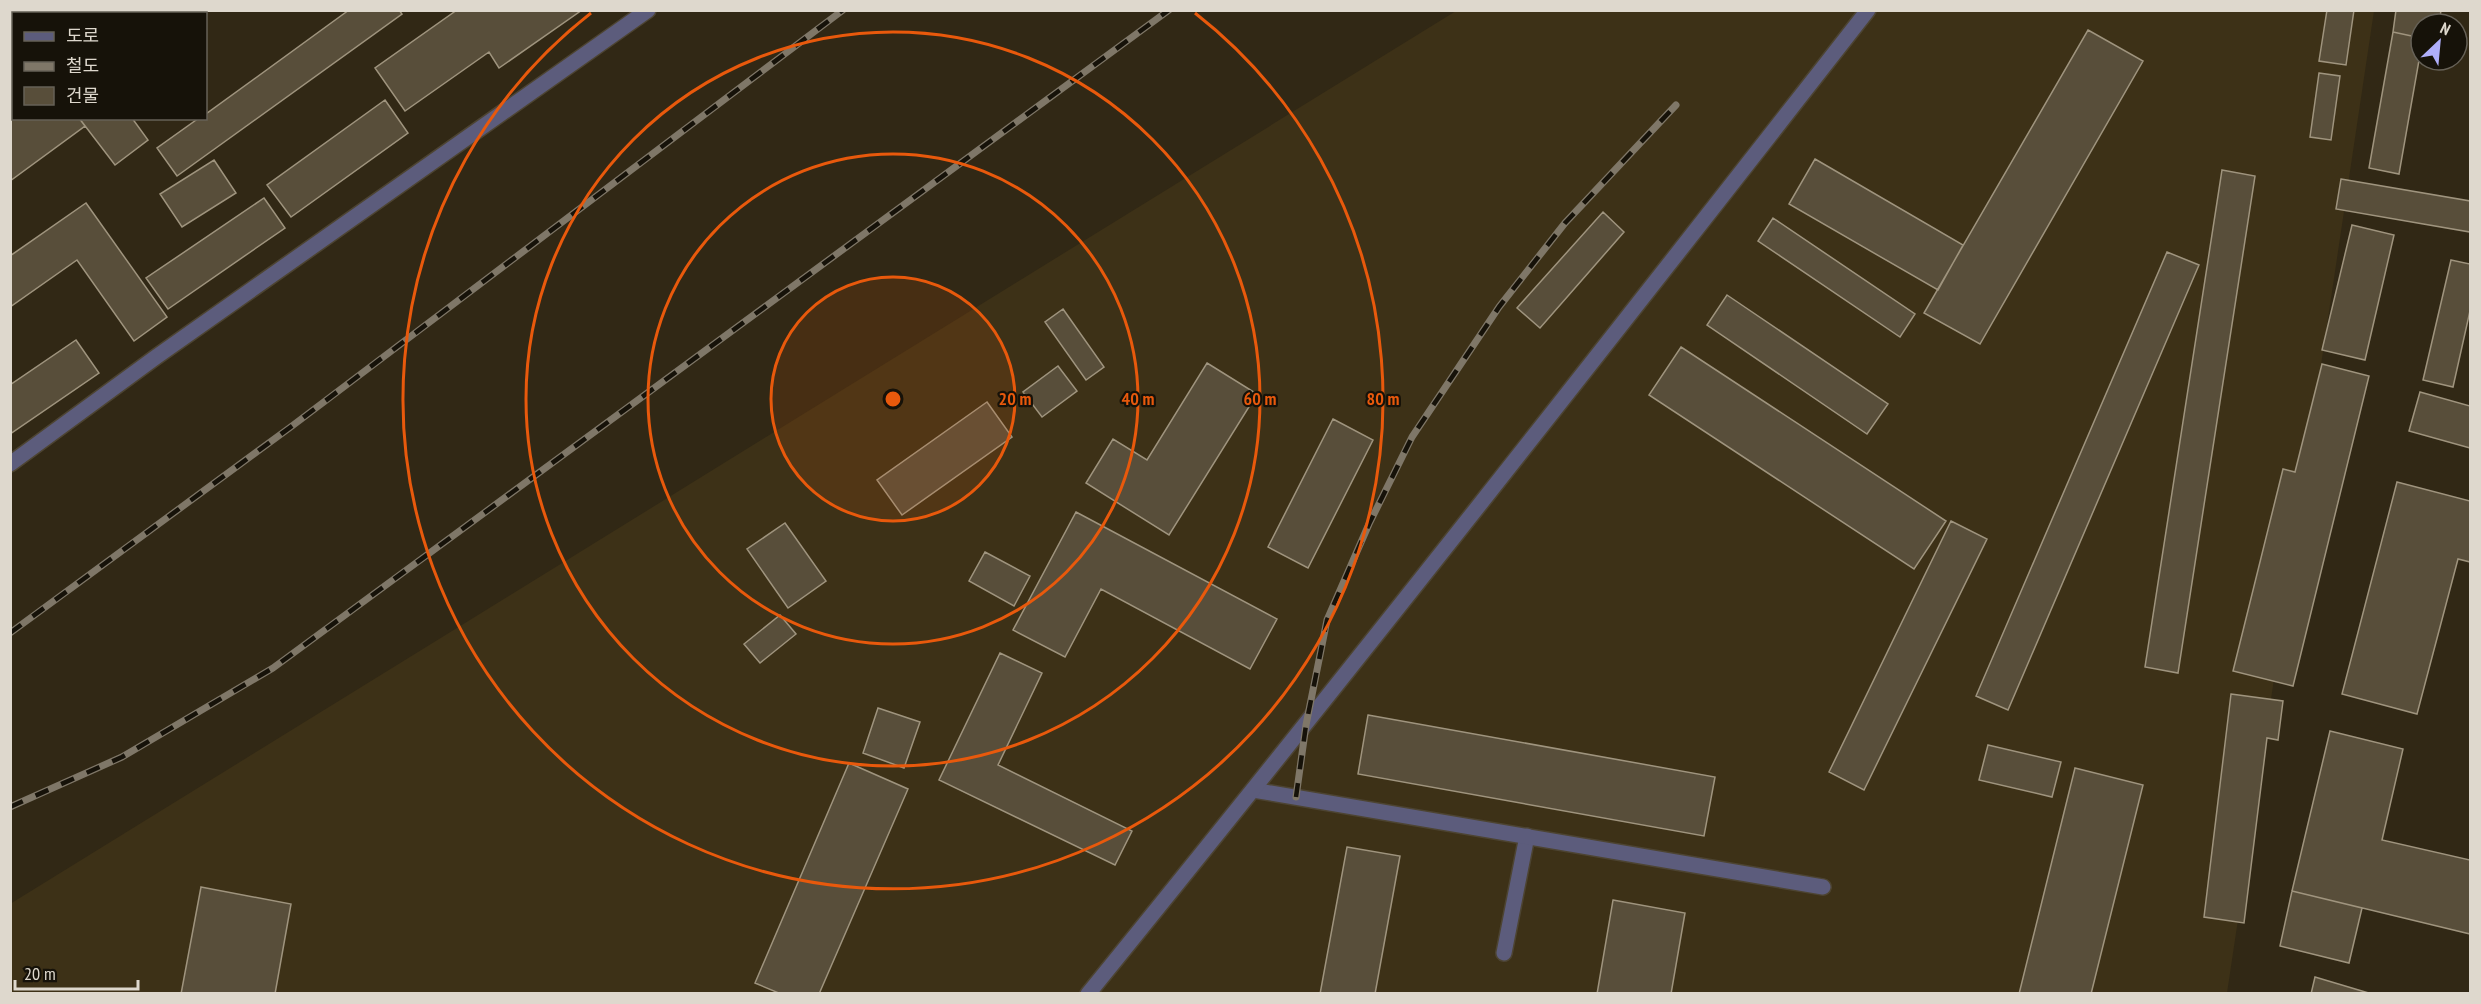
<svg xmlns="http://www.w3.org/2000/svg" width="2481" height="1004" viewBox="0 0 2481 1004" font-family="'PT Sans Narrow','Noto Sans KR',sans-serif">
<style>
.built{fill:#3d3117}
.building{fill:#584e3a;stroke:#9f947e;stroke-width:1.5}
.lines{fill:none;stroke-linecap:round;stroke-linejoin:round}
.service-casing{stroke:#4d4432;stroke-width:18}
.minor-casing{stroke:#4d4432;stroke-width:18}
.tertiary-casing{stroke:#4d4432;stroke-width:18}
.service{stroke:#5c5c7c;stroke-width:15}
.minor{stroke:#5c5c7c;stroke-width:15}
.tertiary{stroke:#5c5c7c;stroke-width:15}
.rail-casing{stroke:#7f7768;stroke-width:7}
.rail{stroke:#161209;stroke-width:4.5;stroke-dasharray:14;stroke-linecap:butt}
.ring{fill:none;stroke:#e8590c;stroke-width:3}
.centre{fill:#e8590c;stroke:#161209;stroke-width:3}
.ring-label{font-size:18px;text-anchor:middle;font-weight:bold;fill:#e8590c;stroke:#161209;stroke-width:4.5;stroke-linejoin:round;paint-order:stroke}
</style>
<rect width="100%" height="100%" fill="#312815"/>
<path class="built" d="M1456 11H2374L2227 993 11 994 10 904Z"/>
<path class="building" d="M349 10H399L402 14 177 176 157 148 199 118H206V114Z
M457 10H582L499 68 489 52 405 111 375 68Z
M2327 10H2354L2346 65 2319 61Z
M2396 10H2441L2439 24H2421V38L2393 32Z
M2088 30 2143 61 1980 344 1924 313Z
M2393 32 2421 38V49L2399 174 2369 168Z
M2319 73 2340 76 2331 140 2310 137Z
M385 100 408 133 291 217 267 185Z
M14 105V118H79L85 126 10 181V108Z
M79 118H132L148 140 115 165Z
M1815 159 1963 245 1938 290 1789 204Z
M214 160 236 193 182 227 160 194Z
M2222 170 2255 176 2178 673 2145 667Z
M2341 179 2470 201V232L2336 209Z
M264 198 285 228 168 309 146 278Z
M86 203 167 317 134 341 77 260 10 307V256Z
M1603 212 1624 232 1540 328 1517 308Z
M1773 218 1915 314 1900 337 1758 241Z
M2352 225 2394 235 2365 360 2322 350Z
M2167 252 2199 265 2008 710 1976 696Z
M2451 260 2470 264V311L2453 387 2423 380Z
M1727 295 1888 404 1867 434 1707 325Z
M1063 309 1104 367 1086 380 1045 322Z
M76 340 99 373 10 434V385Z
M1681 347 1946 521 1914 569 1649 395Z
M1207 363 1257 394 1169 535 1086 483 1113 439 1147 460Z
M2322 364 2369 376 2293 686 2233 671 2283 469 2295 472Z
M1058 366 1077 391 1042 417 1023 392Z
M2420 392 2470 406V448L2409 431Z
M987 402 1012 437 902 515 877 480Z
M1333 419 1373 440 1308 568 1268 547Z
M2397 482 2470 501V562L2458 559 2417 714 2342 694Z
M1076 512 1277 619 1250 669 1101 589 1065 657 1013 630Z
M1951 521 1987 539 1864 790 1829 772Z
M785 523 826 581 788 608 747 549Z
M985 552 1030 576 1014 606 969 581Z
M780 615 796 634 760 663 744 644Z
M1000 653 1042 673 998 765 1132 831 1115 865 939 780Z
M2231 694 2283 701 2278 740 2267 738 2244 923 2204 917Z
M878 708 920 722 904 768 863 753Z
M1368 715 1715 777 1704 836 1358 774Z
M2330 731 2403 749 2382 840 2470 860V934L2292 891Z
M1988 745 2061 762 2052 797 1979 780Z
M849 763 908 789 819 994H781L755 983Z
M2075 768 2143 785 2091 994H2019Z
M1347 847 1400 856 1375 994H1320Z
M201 887 291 904 275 994H181Z
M2292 891 2362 908 2349 963 2280 946Z
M1613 900 1685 913 1671 994H1597Z
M2315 977 2372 994H2311Z"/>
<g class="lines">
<g class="service-casing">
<path id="service" d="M1504 953 1527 836"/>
</g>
<g class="minor-casing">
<path id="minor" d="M10 464 156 357 648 10
M1253 790 1823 887"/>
</g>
<g class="tertiary-casing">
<path id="tertiary" d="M1088 994C1352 669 1610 340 1868 10"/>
</g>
<use href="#service" class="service"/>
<use href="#minor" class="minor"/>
<use href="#tertiary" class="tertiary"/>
<g class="rail-casing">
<path id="rail" d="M10 633 292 426 843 10
M1296 797 1306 725 1327 620 1369 524 1412 437 1499 307 1565 223 1676 105
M10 807 122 757 273 668 1169 10"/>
</g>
<use href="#rail" class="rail"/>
</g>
<circle cx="893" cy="399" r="122" fill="#e8590c" fill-opacity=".12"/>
<g class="ring">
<circle cx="893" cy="399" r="122"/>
<circle cx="893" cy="399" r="245"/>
<circle cx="893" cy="399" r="367"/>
<path d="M1195 13A490 490 0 1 1 591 13"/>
</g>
<circle cx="893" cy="399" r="9" class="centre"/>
<g class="ring-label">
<text x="1015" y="405">20 m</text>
<text x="1138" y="405">40 m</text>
<text x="1260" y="405">60 m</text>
<text x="1383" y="405">80 m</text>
</g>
<rect width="2481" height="1004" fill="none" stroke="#ded8cd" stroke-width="24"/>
<rect x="12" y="12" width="195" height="108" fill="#161209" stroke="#666157" stroke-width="1.5"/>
<rect x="24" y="32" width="30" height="9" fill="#5c5c7c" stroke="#666157" stroke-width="1.5"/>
<text x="66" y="42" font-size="18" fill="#ded8cd">도로</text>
<rect x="24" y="62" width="30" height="9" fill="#7f7768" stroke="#666157" stroke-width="1.5"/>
<text x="66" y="72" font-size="18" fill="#ded8cd">철도</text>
<rect x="24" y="87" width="30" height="18" fill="#584e3a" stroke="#666157" stroke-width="1.5"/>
<text x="66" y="102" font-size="18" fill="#ded8cd">건물</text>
<g transform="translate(2439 42) rotate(26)"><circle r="28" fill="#161209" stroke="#666157" stroke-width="1.5"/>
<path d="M0-4.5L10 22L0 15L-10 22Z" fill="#afaefa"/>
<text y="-9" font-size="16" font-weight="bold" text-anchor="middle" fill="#ded8cd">N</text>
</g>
<path d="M15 980v9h123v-9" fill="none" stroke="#ded8cd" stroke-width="3"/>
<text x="24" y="980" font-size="18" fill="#ded8cd" stroke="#161209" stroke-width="4.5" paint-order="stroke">20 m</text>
</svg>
